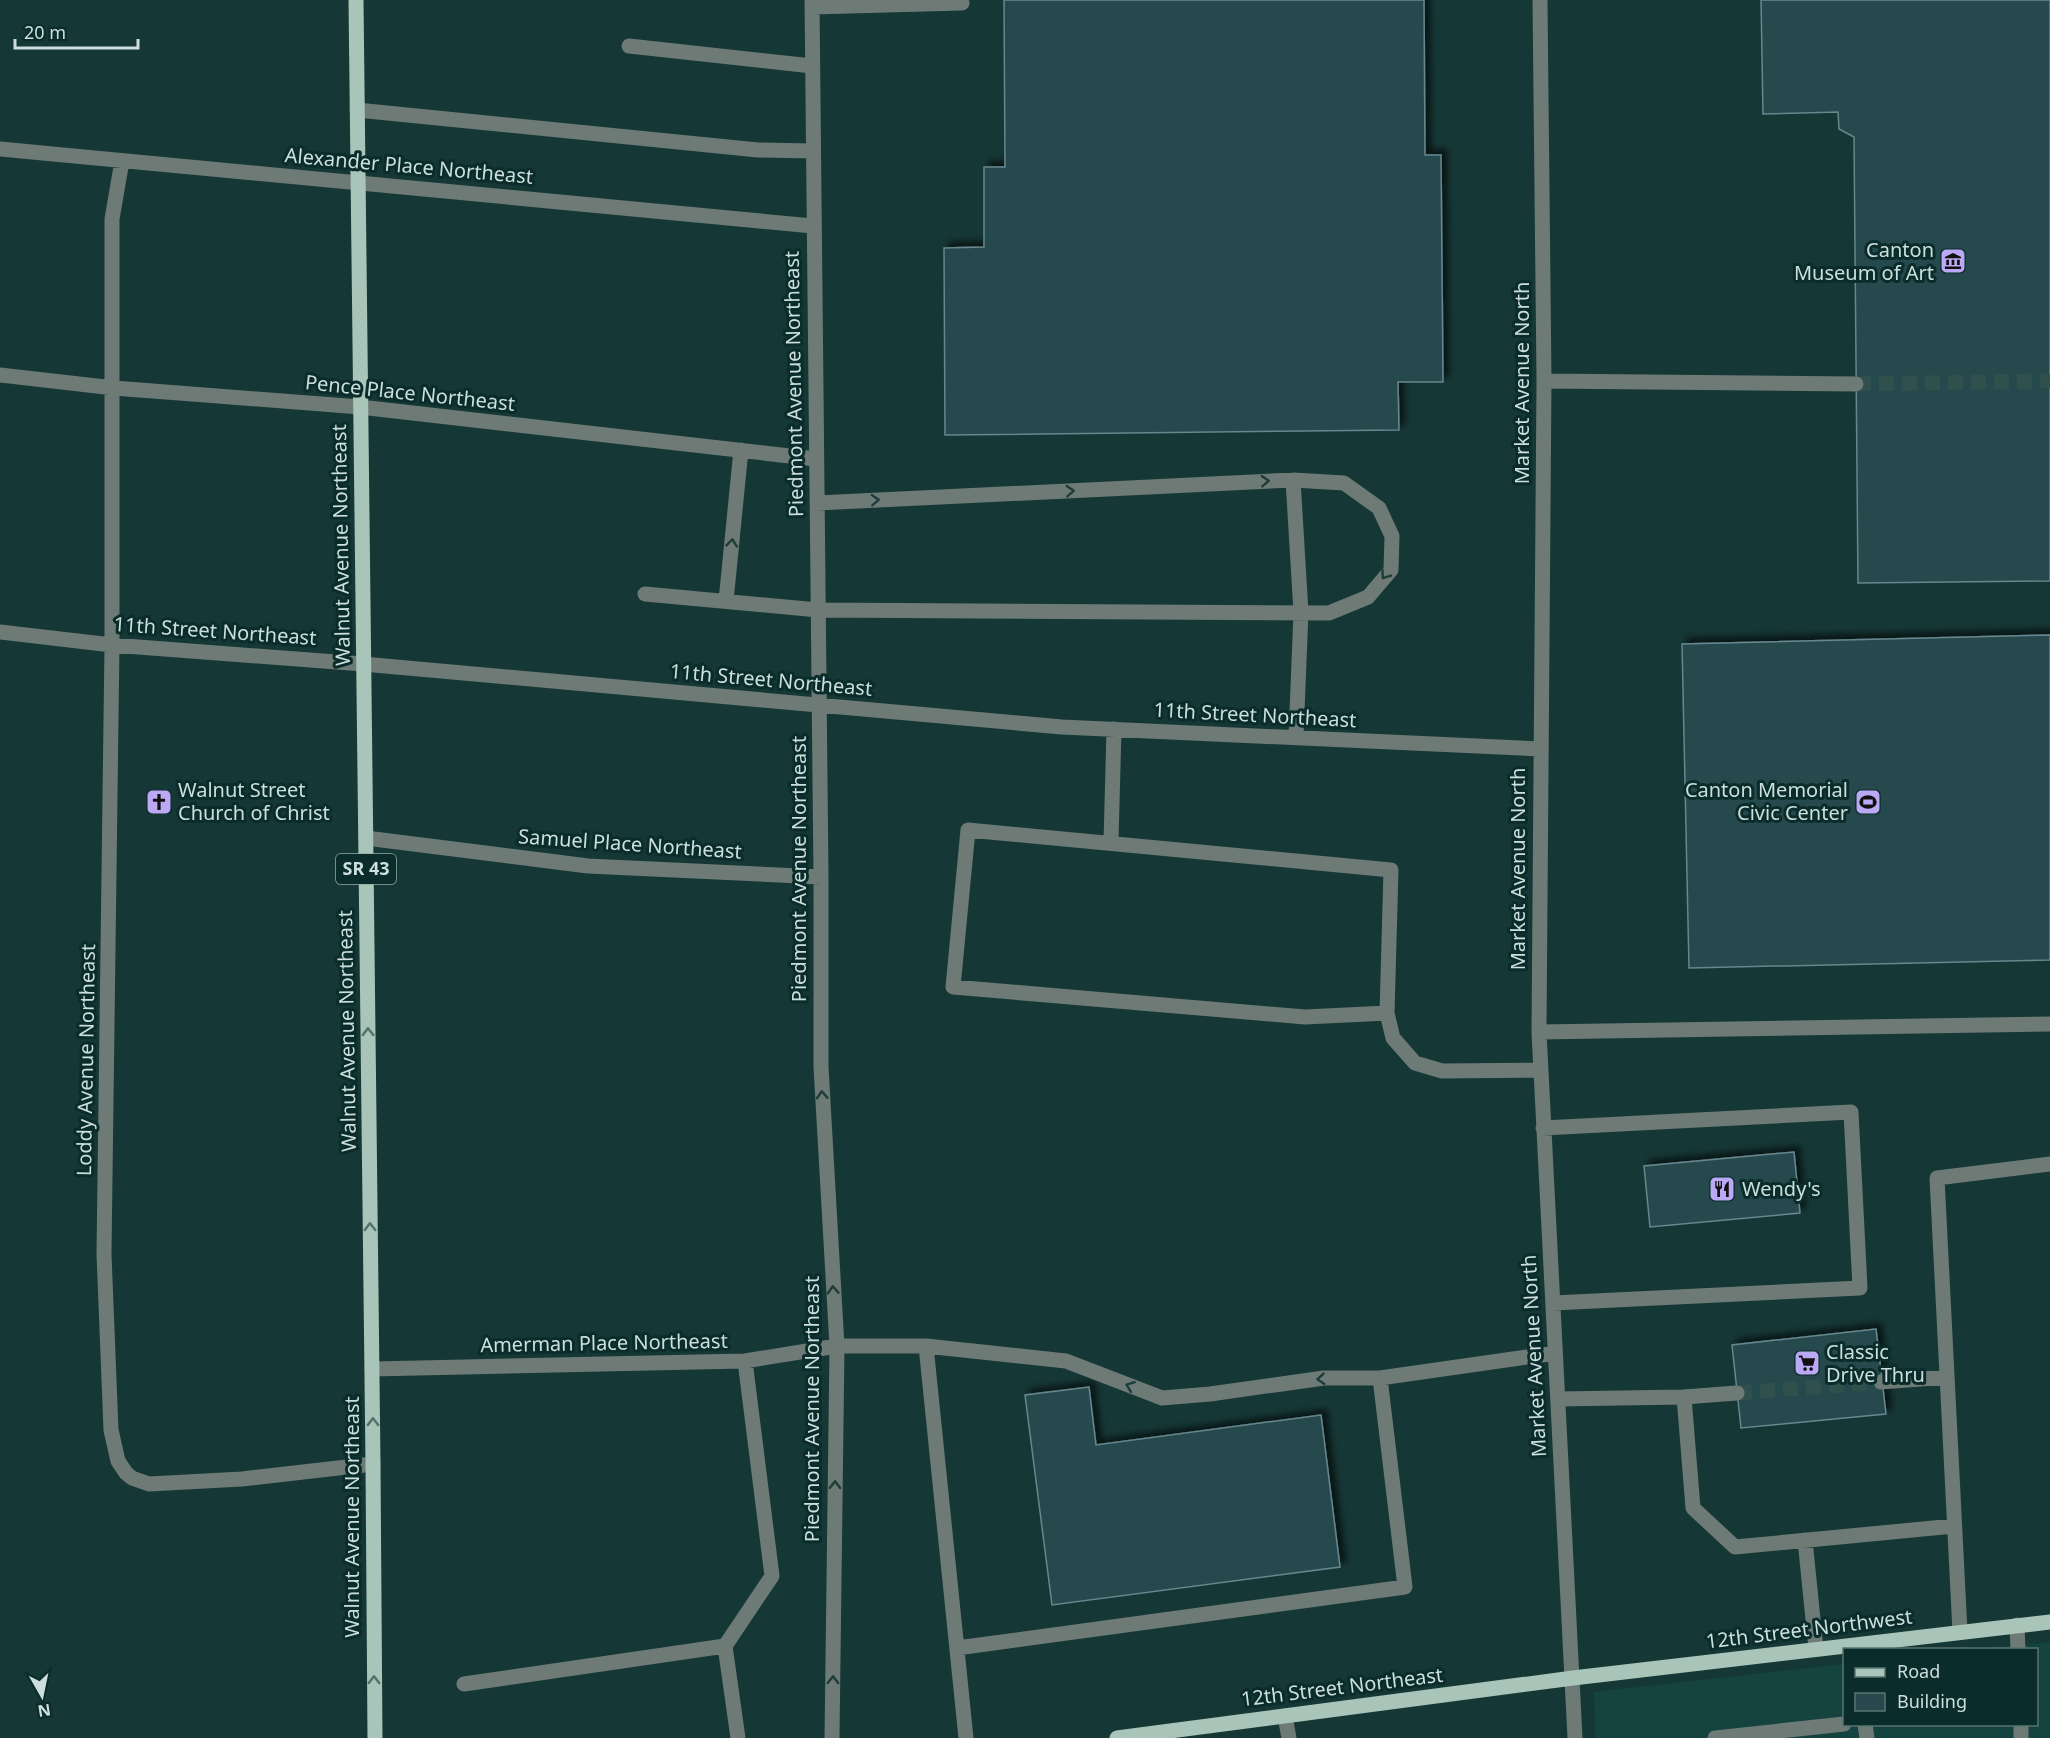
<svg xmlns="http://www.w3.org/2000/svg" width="2050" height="1738" viewBox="0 0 2050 1738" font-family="'Noto Sans',sans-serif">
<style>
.built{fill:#154340}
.building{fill:#28484e;stroke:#66878e;stroke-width:1.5;filter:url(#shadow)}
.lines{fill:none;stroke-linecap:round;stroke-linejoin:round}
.minor-tunnel{stroke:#30504e;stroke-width:15;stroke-dasharray:15 8;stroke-linecap:butt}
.minor{stroke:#6d7a75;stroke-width:15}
.major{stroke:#a9c4b9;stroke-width:15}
.oneway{stroke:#1e3c3a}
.oneway2{stroke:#52716b}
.labels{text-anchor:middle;stroke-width:6;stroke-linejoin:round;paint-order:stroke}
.shield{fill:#0a2d2b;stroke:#92aaa8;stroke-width:1.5}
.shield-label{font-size:18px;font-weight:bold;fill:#ccdfdd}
.street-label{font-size:20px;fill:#ccdfdd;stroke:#0a2d2b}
.poi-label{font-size:20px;fill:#ccdfdd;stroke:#0a2d2b;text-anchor:start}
</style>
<defs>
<filter id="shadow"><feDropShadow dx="5.5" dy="-5.5" stdDeviation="3" flood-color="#0009"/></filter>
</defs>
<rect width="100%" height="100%" fill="#153735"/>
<path class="built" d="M2050 1642V1738H1595L1594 1692 1844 1664V1724H2036V1650L1982 1649Z"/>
<path class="building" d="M1004 0H1424L1425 155H1441L1443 382H1398L1399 430 945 435 944 248 984 247V167H1005Z
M1761 0H2050V581L1858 583 1854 137 1839 129 1838 112 1763 114Z
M2050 635V960L1689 968 1682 644Z
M1794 1152 1800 1213 1650 1227 1644 1166Z
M1876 1329 1886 1414 1741 1428 1732 1345Z
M1089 1387 1096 1445 1321 1415 1340 1567 1052 1605 1025 1395Z"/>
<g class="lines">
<path class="minor-tunnel" d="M1856 384 2050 381
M1737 1393 1881 1382"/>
<path class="minor" d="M812 0 821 877V1067L837 1346 832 1738
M1540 0 1544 381 1539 1032 1575 1738
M812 7 962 3
M629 46 812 66
M357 110 758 150 813 151
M0 149 813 226
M122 161 112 219V645L104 1254 111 1430 118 1461 126 1473 132 1478 149 1484 242 1479 373 1464
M0 375 114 388 360 407 816 459
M1544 381 1856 384
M1293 480 1301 612 1296 737
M645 594 818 610 1329 613 1368 597 1391 570 1392 536 1379 508 1344 483 1293 480 817 503
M726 601 741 450
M0 632 112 645 363 664 1062 727 1540 749
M968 830 1391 870 1387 1013 1305 1017 953 987Z
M366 838 588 866 821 877
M1111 842 1114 729
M1387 1013 1393 1038 1415 1063 1442 1071 1540 1070
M1539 1032 2050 1024
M1543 1128 1851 1112 1860 1288 1553 1303
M926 1346 1066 1361 1162 1398 1210 1394 1324 1378H1380
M372 1369 745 1361 837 1346H926L966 1738
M1881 1382 1947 1377
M1684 1397 1737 1393
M1558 1399 1684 1397 1693 1508 1735 1547 1954 1526
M1805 1540 1816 1649
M2017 1625 2018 1650
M1960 1632 1937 1178 2050 1164
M957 1648 1405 1587 1380 1378 1555 1353
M464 1684 725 1646
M1285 1716 1289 1738
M1865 1724 1867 1738
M2021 1724V1738
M738 1738 725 1646 772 1576 745 1361
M1715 1738 1844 1724"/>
<path class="major" d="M356 0 373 1464 375 1738
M1117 1738 1573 1678 2050 1622"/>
</g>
<defs><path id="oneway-chevron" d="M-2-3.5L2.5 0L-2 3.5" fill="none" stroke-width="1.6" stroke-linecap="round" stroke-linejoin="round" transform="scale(1.5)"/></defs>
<g class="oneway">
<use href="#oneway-chevron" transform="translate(1265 481) rotate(-3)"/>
<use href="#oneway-chevron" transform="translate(1070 491) rotate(-3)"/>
<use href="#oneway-chevron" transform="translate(875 500) rotate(-3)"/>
<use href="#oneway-chevron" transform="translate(732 543) rotate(-84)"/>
<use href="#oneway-chevron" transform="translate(1385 575) rotate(125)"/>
<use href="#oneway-chevron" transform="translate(822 1095) rotate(-93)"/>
<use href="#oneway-chevron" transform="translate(833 1290) rotate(-93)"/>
<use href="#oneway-chevron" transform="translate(1321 1379) rotate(175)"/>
<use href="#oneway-chevron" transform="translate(1130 1386) rotate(-159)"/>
<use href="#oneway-chevron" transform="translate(835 1485) rotate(-89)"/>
<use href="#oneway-chevron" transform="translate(833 1680) rotate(-89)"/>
</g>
<g class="oneway2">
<use href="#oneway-chevron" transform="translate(368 1032) rotate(-91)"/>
<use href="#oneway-chevron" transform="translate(370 1227) rotate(-91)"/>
<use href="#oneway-chevron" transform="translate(373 1422) rotate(-91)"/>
<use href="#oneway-chevron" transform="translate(374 1680) rotate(-90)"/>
</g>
<defs>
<g id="museum-square" transform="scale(1.35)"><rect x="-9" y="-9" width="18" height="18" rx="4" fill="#bca9f5" stroke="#0a2d2b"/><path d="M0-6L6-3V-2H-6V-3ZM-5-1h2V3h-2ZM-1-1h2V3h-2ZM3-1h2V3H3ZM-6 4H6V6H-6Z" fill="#111"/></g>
<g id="church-square" transform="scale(1.35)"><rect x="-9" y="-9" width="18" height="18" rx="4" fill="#bca9f5" stroke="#0a2d2b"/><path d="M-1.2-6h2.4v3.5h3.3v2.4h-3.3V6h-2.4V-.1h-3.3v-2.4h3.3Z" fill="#111"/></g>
<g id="stadium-square" transform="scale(1.35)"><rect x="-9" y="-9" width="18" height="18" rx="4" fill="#bca9f5" stroke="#0a2d2b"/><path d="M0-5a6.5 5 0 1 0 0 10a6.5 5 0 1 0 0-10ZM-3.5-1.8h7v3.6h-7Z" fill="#111"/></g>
<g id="restaurant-square" transform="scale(1.35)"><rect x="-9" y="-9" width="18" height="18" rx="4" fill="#bca9f5" stroke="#0a2d2b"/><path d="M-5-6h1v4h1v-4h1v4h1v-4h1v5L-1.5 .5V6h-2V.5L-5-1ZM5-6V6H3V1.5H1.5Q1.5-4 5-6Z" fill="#111"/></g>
<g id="supermarket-square" transform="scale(1.35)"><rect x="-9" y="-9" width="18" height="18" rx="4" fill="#bca9f5" stroke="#0a2d2b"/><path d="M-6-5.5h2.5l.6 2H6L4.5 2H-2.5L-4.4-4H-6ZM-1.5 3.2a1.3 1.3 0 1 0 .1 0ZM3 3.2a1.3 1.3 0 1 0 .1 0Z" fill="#111"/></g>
</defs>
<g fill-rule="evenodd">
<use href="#museum-square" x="1953" y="261"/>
<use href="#church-square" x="159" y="802"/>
<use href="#stadium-square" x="1868" y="802"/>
<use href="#restaurant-square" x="1722" y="1189"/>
<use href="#supermarket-square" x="1807" y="1363"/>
</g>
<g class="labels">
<rect class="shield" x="336" y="854" width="60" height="30" rx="4.5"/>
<g class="shield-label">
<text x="366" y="875">SR 43</text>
</g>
<g class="street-label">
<text transform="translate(409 166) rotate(5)" y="7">Alexander Place Northeast</text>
<text transform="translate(1522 383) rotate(-90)" y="7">Market Avenue North</text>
<text transform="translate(794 384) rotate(-91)" y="7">Piedmont Avenue Northeast</text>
<text transform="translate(410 393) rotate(6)" y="7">Pence Place Northeast</text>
<text transform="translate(341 545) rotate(-91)" y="7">Walnut Avenue Northeast</text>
<text transform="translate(215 631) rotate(4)" y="7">11th Street Northeast</text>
<text transform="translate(771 680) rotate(5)" y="7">11th Street Northeast</text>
<text transform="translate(1255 715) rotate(3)" y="7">11th Street Northeast</text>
<text transform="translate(630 844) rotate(4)" y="7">Samuel Place Northeast</text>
<text transform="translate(799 869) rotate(-90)" y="7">Piedmont Avenue Northeast</text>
<text transform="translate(1518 869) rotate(-90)" y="7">Market Avenue North</text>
<text transform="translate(347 1031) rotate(-91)" y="7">Walnut Avenue Northeast</text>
<text transform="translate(86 1060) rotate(-89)" y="7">Loddy Avenue Northeast</text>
<text transform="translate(604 1343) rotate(-1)" y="7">Amerman Place Northeast</text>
<text transform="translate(1534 1356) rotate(-93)" y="7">Market Avenue North</text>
<text transform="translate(812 1409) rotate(-90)" y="7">Piedmont Avenue Northeast</text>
<text transform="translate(352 1517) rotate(-90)" y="7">Walnut Avenue Northeast</text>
<text transform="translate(1809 1629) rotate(-7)" y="7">12th Street Northwest</text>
<text transform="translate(1342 1687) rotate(-7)" y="7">12th Street Northeast</text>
</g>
<g class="poi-label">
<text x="1934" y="257" text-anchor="end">Canton<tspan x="1934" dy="23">Museum of Art</tspan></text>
<text x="178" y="797">Walnut Street<tspan x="178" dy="23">Church of Christ</tspan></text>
<text x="1848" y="797" text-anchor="end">Canton Memorial<tspan x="1848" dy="23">Civic Center</tspan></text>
<text x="1742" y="1196">Wendy's</text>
<text x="1826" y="1359">Classic<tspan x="1826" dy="23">Drive Thru</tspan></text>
</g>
</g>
<rect x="1843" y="1648" width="195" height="78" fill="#0a2d2b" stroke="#587472" stroke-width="1.5"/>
<rect x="1855" y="1668" width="30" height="9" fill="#a9c4b9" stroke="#587472" stroke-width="1.5"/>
<text x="1897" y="1678" font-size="18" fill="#ccdfdd">Road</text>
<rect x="1855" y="1693" width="30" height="18" fill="#28484e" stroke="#587472" stroke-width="1.5"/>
<text x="1897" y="1708" font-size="18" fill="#ccdfdd">Building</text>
<g transform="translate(42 1696) rotate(171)" stroke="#0a2d2b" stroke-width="4.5" paint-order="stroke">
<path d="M0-4.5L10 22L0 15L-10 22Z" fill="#ccdfdd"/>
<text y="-9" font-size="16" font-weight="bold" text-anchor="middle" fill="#ccdfdd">N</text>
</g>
<path d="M15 39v9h123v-9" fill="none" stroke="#ccdfdd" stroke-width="3"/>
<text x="24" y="39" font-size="18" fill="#ccdfdd" stroke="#0a2d2b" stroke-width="4.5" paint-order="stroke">20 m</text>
</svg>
